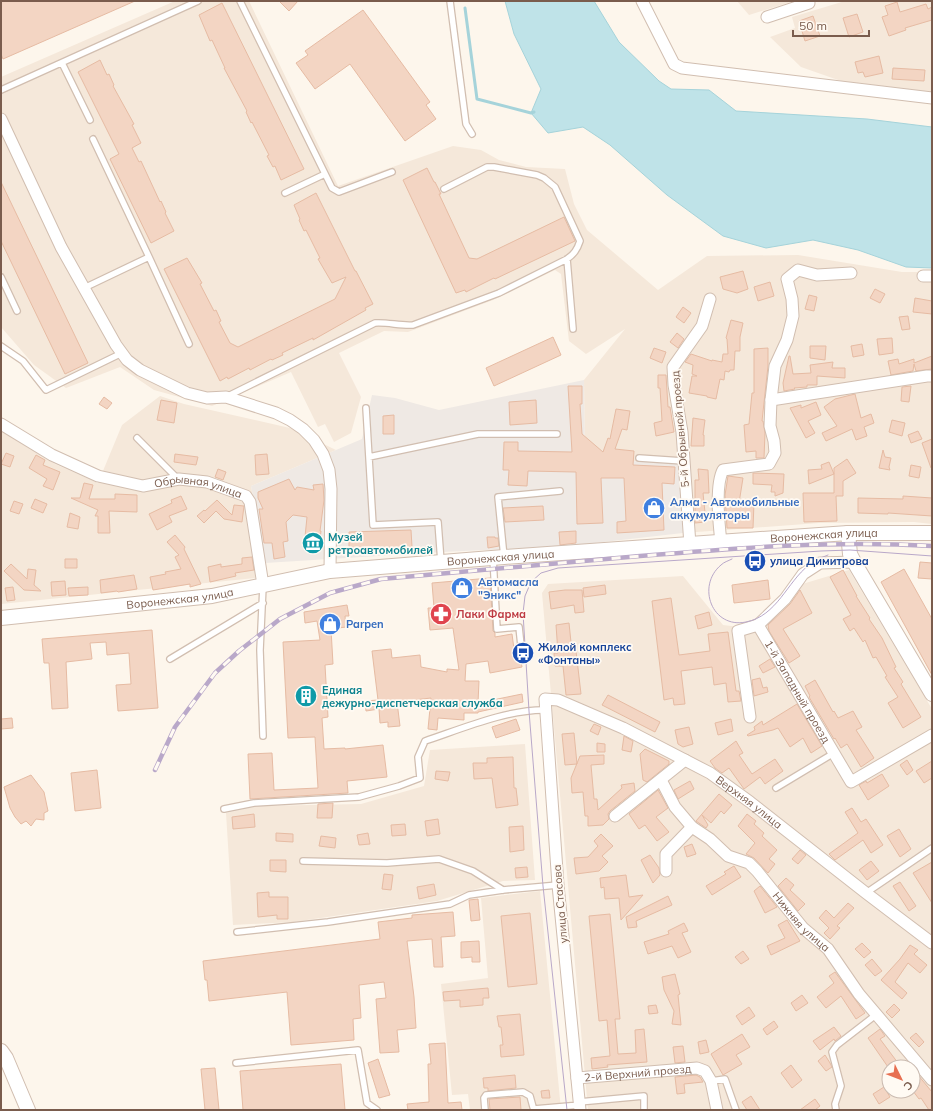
<svg xmlns="http://www.w3.org/2000/svg" width="933" height="1111" viewBox="0 0 933 1111" font-family="Mulish,sans-serif">
<style>
.residential{fill:#f5e8da;fill-rule:evenodd}
.industrial{fill:#efe9e4}
.water{fill:#bfe3e8;stroke:#a5d3da}
.lines{fill:none;stroke-linecap:round;stroke-linejoin:round}
.stream{stroke:#a5d3da;stroke-width:3}
.building{fill:#f3d5c3;stroke:#e6bba3}
.service-casing{stroke:#d1beb0;stroke-width:8}
.minor-casing{stroke:#d1beb0;stroke-width:13}
.tertiary-casing{stroke:#d1beb0;stroke-width:16}
.service{stroke:#fff;stroke-width:5.5}
.minor{stroke:#fff;stroke-width:11}
.tertiary{stroke:#fff;stroke-width:14}
.tram{stroke:#b9a8c9;stroke-width:1}
.rail-casing{stroke:#b9a8c9;stroke-width:4.5}
.rail{stroke:#fffaf3;stroke-width:3;stroke-dasharray:9;stroke-linecap:butt}
.labels{text-anchor:middle;stroke-width:3.5;stroke-linejoin:round;paint-order:stroke}
.street-label{font-size:11px;fill:#7a5c4d;stroke:#fffaf3}
.shop-label{font-size:11px;font-weight:bold;fill:#366cbe;stroke:#fffaf3;text-anchor:start}
.culture-label{font-size:11px;font-weight:bold;fill:#0d838f;stroke:#fffaf3;text-anchor:start}
.transit-label{font-size:11px;font-weight:bold;fill:#164399;stroke:#fffaf3;text-anchor:start}
.health-label{font-size:11px;font-weight:bold;fill:#be3a42;stroke:#fffaf3;text-anchor:start}
</style>
<rect width="100%" height="100%" fill="#fdf6ec"/>
<path class="residential" d="M175 1H249L338 186 453 146 481 150 499 160 526 167 565 169 574 204 587 230 658 290 707 256 798 255 902 272H932V524L914 522 819 523 683 533 677 464 585 458 584 380 625 329 586 354 569 341 561 274 555 270 493 300 408 332 384 331 339 353 361 397 351 433 334 442 325 424 318 427 291 372 212 406 154 390 120 367 66 388 34 365 1 327V77Z
M737 1H794L749 15Z
M845 1H932V92L841 81 801 67 770 37 795 28 792 17Z
M160 396 184 404 290 428 336 450 251 486 265 563 255 578 1 604V431L55 464 98 483 122 425Z
M849 570 932 709V1110H588L542 593 548 584 683 576 723 625 756 629 799 585ZM889 1067H913V1091H889Z
M525 744 535 880 503 881 437 901 293 922 233 925 226 813 259 806 361 804 424 786 430 750Z
M540 891 561 1110H470L468 1094 452 1095 441 984 488 978 481 898Z"/>
<path class="industrial" d="M584 380 585 458 678 464 683 533 568 546 443 552 265 563 251 486 362 439 372 395 395 398 439 410Z"/>
<path class="water" d="M505 1H594L619 42 659 81 671 89 709 90 736 111 867 119 932 127V268L906 267 858 250 813 240 766 248 723 236 667 195 610 145 583 127 548 133 531 113 541 89 514 34Z"/>
<g class="lines">
<path class="stream" d="M465 8 477 99 531 113 534 112"/>
</g>
<path class="building" d="M1 1H135L3 59 1 54Z
M279 1H298L289 11Z
M897 2 900 12 926 4 928 9 932 7V20L905 28 906 30 889 36 882 17 888 15 885 6Z
M222 3 304 169 281 180 275 166 273 167 267 156 269 155 252 122 251 123 246 112 247 111 224 68H225L212 40 210 41 199 15Z
M363 10 430 102 426 105 436 119 405 141 350 64 315 89 296 63 308 55 305 51Z
M857 14 863 32 849 37 843 18Z
M813 16 820 36 805 41 799 21Z
M879 56 883 73 865 77 863 72 858 73 855 62Z
M100 60 107 75 109 74 114 85 113 86 134 124 132 125 141 143 132 148 139 162 141 161 160 202 161 201 166 212 165 213 174 231 151 243 110 159 119 154 78 72Z
M893 68 925 70 924 81 892 79Z
M427 168 434 182H435L441 194H439L469 258 477 259 564 217 575 241 495 279 494 278 466 292 465 290 456 293 403 180Z
M1 182 88 363 65 374 1 241Z
M316 193 355 271H356L373 304 365 308 366 310 313 340V338L282 353 283 355 272 360 271 359 250 370 249 368 228 379 227 377 220 381 164 269 187 258 202 283 200 284 214 311 216 310 221 321 219 322 230 343 238 347 246 343 335 299 346 277 332 283 318 259 320 258 306 230 304 231 299 220 300 219 294 205Z
M743 271 748 289 737 293 723 289 720 277Z
M770 282 774 296 758 301 754 287Z
M875 289 885 294 880 303 870 298Z
M809 295 817 297 814 311 805 309Z
M915 298 932 301V314L913 312Z
M683 307 691 313 684 323 676 317Z
M908 316 910 329 902 330 899 317Z
M731 320 743 323 740 337V351H735L734 370H730L729 372 725 371 724 380 720 379 716 399 707 397V396L689 393 692 376H697L692 374 693 365 685 362 691 354 712 361V360L722 362 723 354H728L727 339 726 338Z
M677 333 684 339 678 348 670 342Z
M553 337 561 355 494 386 486 368Z
M892 338 893 353 879 355 877 339Z
M862 344 864 355 853 357 851 346Z
M810 346H826L825 360 810 358Z
M654 348 666 352 662 363 650 358Z
M768 348V366L762 421H763L765 433 764 458H756V451L746 452 744 425 749 424 752 393H754V349Z
M789 356H790L793 374 811 373 810 365 833 362 832 368H845V378L817 376V385H807V387L794 388 795 389 784 391 783 383Z
M932 356V369L916 371 914 364 913 371 891 375 888 361 898 359 899 364 914 359V363Z
M658 375H666L668 407H670L674 432 656 436 654 423 662 421 660 388H658Z
M568 386H582V404H580L582 434 603 452 608 438 610 439 616 409 630 411 627 430 622 429 615 449 634 451 633 465 675 467 674 484 662 483 664 530 617 533V522L626 521 624 478H601L603 523 577 524 576 472 528 471 527 486 508 485 509 470H503L504 442H518V451L572 452Z
M911 386 909 402 901 401 902 387Z
M855 394 861 418 871 414 874 423 864 427 867 436 856 440 852 429 826 441 822 433 837 426 824 407 835 399Z
M104 397 112 403 107 409 99 404Z
M161 400 177 403 174 423 157 420Z
M536 400 537 423 510 425 509 402Z
M816 402 821 415 808 421 815 433 806 438 790 408 801 405V408Z
M394 415V434H383V416Z
M693 418 705 420 703 435H704V446H691Z
M892 420 905 423 902 436 889 432Z
M918 431 922 439 911 443 908 435Z
M932 439V468H931L922 443Z
M883 450 885 457 891 458 889 467 890 470 879 468Z
M6 453 14 456 10 467 1 464Z
M175 454 198 457 196 465 174 462Z
M267 454 269 474 256 475 255 455Z
M36 455 45 460 43 465 60 472 53 490 43 486 47 479 29 468Z
M847 459 856 473 843 481V496H836L837 521 804 522 803 493H834V468Z
M829 462 834 474 809 484 808 470 822 469 821 465Z
M911 465 921 467 919 478 909 476Z
M218 469 226 472 223 480 215 477Z
M698 469 708 470 709 493H703L706 522 695 523V480H699Z
M753 473 784 474 783 493 775 496V492H771L772 485 753 484Z
M728 476 743 478 739 503H754L753 528H727L725 495Z
M289 479 295 490 297 487 314 490 313 485 323 484 324 500 320 531H321L319 549 304 547 307 517 293 515 286 522 288 541 283 542 285 557 274 559 272 543H264L259 509H263L258 498V492Z
M84 483 93 485 89 499H115V494L137 495V512L109 511 110 533H98V516H95L98 510 71 498H80Z
M181 496 187 509 169 516 172 522 157 530 149 514 172 503 171 500Z
M903 496 932 498V516L888 513V514L858 513V498L903 499Z
M35 499 47 504 43 513 31 508Z
M217 500 232 515 234 505 244 506 242 522 224 519 216 511 204 523 197 516 204 510 205 511Z
M14 501 23 504 19 514 10 511Z
M543 506 544 520 505 522 503 508Z
M70 513 80 517 78 529 67 527Z
M411 530 412 547 349 549V532Z
M576 531V543L560 545 559 532Z
M175 535 185 547 184 549 201 584 190 587V584L153 590 150 577 166 574 165 572 181 569 175 557 179 555 167 542Z
M487 537H495V538H498L499 546 488 548Z
M252 557 254 570 235 573 236 576 210 582 208 567 221 564V567L242 564V558Z
M65 559H77V568H65Z
M920 562 932 563V579L918 578Z
M11 564 27 579 28 569 36 570 34 585 41 591 24 590 4 571Z
M904 569 932 619V675L881 582Z
M843 570 857 596H856L870 618 869 619 882 638 896 667 894 668 903 682 901 684 921 717 903 728 888 703 898 697 885 677 887 676 876 657 873 658 865 640 863 642 854 628 850 631 843 619 851 615 830 577Z
M134 575 137 589 118 592 117 591 101 593 100 580Z
M490 578 493 631 495 633V637L512 634 514 649 519 650 522 667 490 673 488 661 466 664 465 681H479L478 703 522 694 523 702 478 712V713H464V720L438 718 437 730 428 729 431 698 397 702 400 726 388 727V722L380 723 379 709 366 711 365 701 378 700 372 651 391 649 392 658 420 655 421 667 447 672V669L459 670 453 628 430 630 428 608H434L432 583Z
M768 580 770 599 734 603 732 585Z
M65 581 66 595 52 596 51 582Z
M605 585 606 594 584 597 583 588Z
M13 587 15 600 7 601 5 588Z
M88 587V595L69 596 68 588Z
M565 590H582L584 612 575 613 574 605 551 609 549 592Z
M800 590 812 613 783 629 800 656 789 663 769 631 768 625 790 604Z
M671 598 679 655 710 651 708 634 728 632 736 691H739L741 701 728 702 726 683 714 685 712 667 681 671 685 704 674 705 673 698 664 700 652 601Z
M347 605 349 616H345L346 627 331 629 333 664 325 665 328 717 322 718 324 749 345 748V749L383 745 387 777 347 781 348 793 250 799 248 754 272 753 274 790 318 788 315 737 288 738 283 642 320 640 317 621 305 623 304 612Z
M709 612 712 625 698 629 695 616Z
M569 623 572 652 576 651 581 694 566 695 563 666H555L554 653H558L556 625Z
M152 630 158 708 118 711 116 685 131 684 129 653 107 655 106 642 90 643 92 659 66 662 68 708 52 709 49 663H44L42 639Z
M770 659 775 667 763 673 759 666Z
M760 678 763 688 767 687 768 692 754 696 752 680Z
M815 680 833 712 834 711 838 718 853 711 862 727 856 730 874 758 861 767 847 744 841 748 835 738 834 739 809 697 810 696 805 686Z
M608 695 660 722 655 732 602 705Z
M797 704 822 746 811 753 803 738 790 747 778 728 773 730 748 736 747 735 755 730 754 727 762 721 763 725Z
M12 718 13 728 1 729V719Z
M516 719 520 730 496 738 492 727Z
M731 719 733 731 718 735 715 723Z
M594 724 601 727 598 735 590 731Z
M689 727 693 744 683 747 678 744 675 730Z
M574 733 577 764 565 765 562 734Z
M624 736 633 741 631 752 622 750Z
M736 741 743 753 739 755 752 774 775 759 783 771 765 784 760 777 744 789 729 768 722 773 715 768 710 761Z
M597 743 605 744V752H597Z
M645 749 669 761V764L647 782 643 780 640 754Z
M604 755V764L591 765 594 799H597L598 810 622 788 621 785 634 783 635 791 610 811 608 814 609 819 603 825 588 826V816H585L583 792 572 793 571 778 580 756Z
M513 757 514 788H516L518 805 496 808 492 778 474 779 473 763H487V758Z
M907 760 913 770 907 775 900 765Z
M932 761V778L924 783 916 771Z
M97 770 101 808 75 811 71 773Z
M436 771 450 772 448 781 435 779Z
M882 774 889 786 868 800 859 785 866 781 867 783Z
M31 775 44 792 48 811 44 813V820L36 819 31 826 26 821 21 824 15 817 10 808 4 787Z
M690 781 694 789 678 799 674 790Z
M658 790 668 808 656 817 669 832 657 841 645 825 639 829 629 814Z
M719 794 732 805 724 814 721 811 711 823 702 815 708 825 706 828 696 821Z
M333 803 332 818H317L318 804Z
M852 808 861 822 866 819 883 845 871 853 863 840 835 860 829 854 858 833 845 812Z
M254 814 255 827 233 829 232 817Z
M747 814 756 821 754 824 764 833 762 836 777 850 769 859 775 864 768 873 754 858 746 854 755 843 738 826Z
M438 819 440 834 427 836 425 821Z
M405 824 406 835 392 836 391 825Z
M523 826 524 850 510 852 509 827Z
M899 829 911 849 900 857 887 836Z
M276 833 293 834V842L276 841Z
M368 833 370 844 359 845 357 835Z
M601 834 613 846 602 856 608 862 599 871 576 874 574 858 588 857 598 846 594 841Z
M321 836 336 838 335 848 319 846Z
M692 844 696 854 687 857 684 847Z
M800 850 806 855 798 864 792 859Z
M650 855 659 868 660 875 653 883 641 860Z
M270 860H286V872L270 871Z
M871 861 879 871 867 880 859 870Z
M932 862V903L913 873Z
M734 866 741 877 712 895 706 886 726 874 724 872Z
M527 867 528 877 516 878 515 868Z
M384 874 393 875 391 890 382 889Z
M626 875 629 897 643 895 621 920 619 898 605 899 604 887 601 888 600 878Z
M786 878 794 885 790 890 805 904 798 911 778 886Z
M900 882 916 906 909 911 893 886Z
M434 884 436 895 419 899 417 887Z
M760 886 777 907 765 913 754 891Z
M269 892V897H288V919H277V915L258 917 257 893Z
M668 896 672 905 636 921 637 927 628 928 626 917Z
M478 899 480 920 471 921 469 900Z
M848 903 854 908 837 926 840 928 830 939 824 933 829 928 819 918 826 910 834 918Z
M453 912 455 936 441 937 443 967H434L432 939 407 941 414 997 416 1028 397 1030 399 1052 380 1053 376 999 386 998 384 982 359 985 361 1018 353 1019 354 1040 291 1045 287 992 209 1001 207 980H205L203 961 380 939 378 922 412 918V915Z
M530 913 537 984 508 987 501 916Z
M610 914 620 1019H615L618 1054 636 1053 635 1030 644 1029 647 1062 607 1065 608 1067 592 1069 591 1058 610 1056 607 1020 599 1021 589 916Z
M787 920 800 941 771 955 767 946 785 938 778 925Z
M684 923 688 931 682 933 691 952 678 958 672 946 648 954 644 942 669 934 668 931Z
M479 941 480 962H472V957L461 958V942Z
M862 943 871 952 864 958 855 949Z
M910 945 918 950 914 954 927 965 920 973 908 963 895 982 907 993 902 999 881 980 900 959Z
M743 951 749 959 741 964 735 957Z
M872 959 882 971 875 976 865 965Z
M835 972 865 1013 856 1019 841 996 826 1008 817 997 834 983 829 976Z
M675 974 680 994 678 995 681 1025 672 1024 674 1011 664 990 662 977Z
M488 988 489 998H483V1005L460 1007V1000L444 1001 443 992Z
M802 995 808 1003 796 1011 791 1003Z
M894 1004 900 1010 892 1018 886 1012Z
M656 1005 658 1013 649 1014 648 1006Z
M749 1007 755 1016 742 1025 736 1016Z
M520 1014 524 1055 501 1057 500 1045H503L501 1027H499L497 1016Z
M774 1021 778 1027 767 1035 763 1029Z
M834 1027 841 1036 835 1041 834 1039 820 1050 813 1041Z
M880 1029 885 1036 880 1039 901 1067H888L868 1038Z
M916 1033 924 1042 919 1047 910 1038Z
M742 1034 750 1047 736 1055 742 1064 723 1075 711 1054Z
M706 1040 709 1052 700 1054 698 1042Z
M445 1043 448 1103 461 1102 462 1110H408L407 1104 429 1102 428 1064H431L429 1044Z
M683 1046 685 1062 675 1063 673 1047Z
M825 1055 830 1063 832 1067 826 1071 818 1061Z
M378 1059 390 1095 379 1098 368 1063Z
M341 1064 345 1110H243L240 1071Z
M791 1065 802 1080 792 1088 781 1073Z
M215 1068 219 1110H205L201 1069Z
M913 1069 932 1092V1110H929L921 1098 919 1099 913 1091Z
M515 1075 516 1088 488 1091V1088H484L483 1078Z
M696 1075 700 1077 703 1082 684 1084 685 1093 677 1094 675 1077Z
M884 1087 890 1097 879 1104 873 1094Z
M549 1090 550 1098H542L541 1091Z
M751 1096 760 1110H747L742 1102Z
M520 1097 521 1110H490L489 1099Z
M815 1099 820 1106 815 1110H800Z"/>
<g class="lines">
<g class="service-casing">
<path id="service" d="M240 1 332 188 339 192 392 172
M450 1 466 124 472 134
M62 63 90 120
M1 90 198 1
M93 139 149 257
M285 193 325 174
M567 259 573 329
M1 277 17 311
M84 288 149 257 189 344
M1 346 23 361 46 390 122 353
M228 396 375 323C388 322 400 326 413 325L499 293 567 259C574 254 577 250 580 241L555 187 544 178 537 175 494 167H487L444 189
M366 408 373 525 438 522 441 562
M137 438 178 479
M369 457 478 434H557
M639 458 683 461
M504 557 498 497 560 491
M493 558 497 629 519 627 521 646
M263 586 260 650 263 736
M170 659 263 603
M776 788 834 753
M224 809 254 803 359 797 399 786 420 778 418 757 425 741C461 729 508 709 546 710
M303 861 387 863 439 859 473 871 503 890
M866 893 932 848
M237 932 328 922 450 904 469 895 503 890 558 885
M236 1063 358 1050 367 1103 377 1110
M711 1081 725 1079 736 1110
M579 1102 644 1096V1110
M485 1110 484 1098 486 1095 523 1092 530 1096 533 1107 534 1109 580 1105
M836 1110 835 1104 841 1086 832 1052 837 1045 877 1014"/>
</g>
<g class="minor-casing">
<g id="minor">
<path d="M642 1 674 64 682 68 932 98"/>
<path d="M767 17 809 3"/>
<path d="M1 119 61 247 116 345 127 360 140 370 187 393 207 398 226 397 276 413 290 420 303 429 314 440 323 454 329 470 331 489 330 571"/>
<path d="M923 276H932"/>
<path d="M771 400 927 376H932"/>
<path id="s1" d="M1 424 52 455 98 476 143 486 179 479 207 482 246 496 250 502 263 585"/>
<path d="M721 542C719 525 715 485 723 470L769 464 775 453 774 441 770 426 771 400 775 366 787 340 793 316 792 299 787 279 798 270 817 275 851 273"/>
<path d="M690 545 682 432 674 385 673 367 702 326 710 299"/>
<path id="s2" d="M854 562 820 563 803 574 785 599 758 625 851 782 932 735"/>
<path d="M750 717 738 631 758 625"/>
<path id="s3" d="M661 780 675 807 692 827 710 839 728 856 749 863 757 871 803 928 828 949 859 994 932 1080"/>
<path d="M615 816 685 760"/>
<path d="M666 871V854L692 827"/>
<path id="s4" d="M577 1078 697 1068 705 1071 711 1081 717 1110"/>
<path id="s5" d="M580 1110 558 885 545 699 558 700 623 728 710 773 750 802 866 893 932 943"/>
</g>
</g>
<g class="tertiary-casing">
<g id="tertiary">
<path d="M848 533 850 554 854 562 932 694"/>
<path id="s6" d="M1 618 212 596 330 571 504 557 848 533H932"/>
<path d="M1 1051 6 1058 28 1110"/>
</g>
</g>
<use href="#service" class="service"/>
<use href="#minor" class="minor"/>
<use href="#tertiary" class="tertiary"/>
<path class="tram" d="M732 559C728 561 724 562 721 565 696 586 712 629 746 622 777 616 787 582 809 565 814 560 821 558 828 555
M567 1110 543 886 529 711 523 613 525 596 531 582 541 573 558 568 821 551 850 550 932 556"/>
<g class="rail-casing">
<path id="rail" d="M155 770 175 727 215 673 239 651 280 619 330 593 381 579C467 571 553 564 640 556 737 548 835 540 932 546"/>
</g>
<use href="#rail" class="rail"/>
</g>
<defs>
<g id="shop-disc" transform="scale(1.15)"><circle r="9.5" fill="#3f7fe0" stroke="#fffaf3"/><path d="M-5-2.5h2.3a2.7 3.5 0 0 1 5.4 0H5L5.5 6h-11ZM-1.5-2.5h3a1.5 2.3 0 0 0-3 0Z" fill="#fff"/></g>
<g id="museum-disc" transform="scale(1.15)"><circle r="9.5" fill="#0f9aa8" stroke="#fffaf3"/><path d="M0-6L6-3V-2H-6V-3ZM-5-1h2V3h-2ZM-1-1h2V3h-2ZM3-1h2V3H3ZM-6 4H6V6H-6Z" fill="#fff"/></g>
<g id="bus-disc" transform="scale(1.15)"><circle r="9.5" fill="#1a4fb4" stroke="#fffaf3"/><path d="M-5-6H5V4H4V6H2V4H-2V6H-4V4H-5ZM-3.5-4V0h7V-4ZM-3.5 1.2v1.5H-2V1.2ZM2 1.2v1.5H3.5V1.2Z" fill="#fff"/></g>
<g id="pharmacy-disc" transform="scale(1.15)"><circle r="9.5" fill="#e0444e" stroke="#fffaf3"/><path d="M-2-6h4v4h4v4h-4v4h-4v-4h-4v-4h4Z" fill="#fff"/></g>
<g id="building-disc" transform="scale(1.15)"><circle r="9.5" fill="#0f9aa8" stroke="#fffaf3"/><path d="M-4-6H4V6H1V3H-1V6H-4ZM-2.5-4.3h1.7v1.8h-1.7ZM.8-4.3h1.7v1.8H.8ZM-2.5-1h1.7V.8h-1.7ZM.8-1h1.7V.8H.8Z" fill="#fff"/></g>
</defs>
<g fill-rule="evenodd">
<use href="#shop-disc" x="654" y="508"/>
<use href="#museum-disc" x="313" y="543"/>
<use href="#bus-disc" x="755" y="561"/>
<use href="#shop-disc" x="462" y="588"/>
<use href="#pharmacy-disc" x="441" y="614"/>
<use href="#shop-disc" x="330" y="624"/>
<use href="#bus-disc" x="523" y="653"/>
<use href="#building-disc" x="306" y="696"/>
</g>
<g class="labels">
<g class="street-label">
<text transform="translate(680 429) rotate(-95)" y="4">5-й Обрывной проезд</text>
<text dy="4" stroke="none"><textPath href="#s1" startOffset="213">Обрывная улица</textPath></text>
<text dy="4" stroke="none"><textPath href="#s6" startOffset="828">Воронежская улица</textPath></text>
<text dy="4" stroke="none"><textPath href="#s6" startOffset="504">Воронежская улица</textPath></text>
<text dy="4" stroke="none"><textPath href="#s6" startOffset="180">Воронежская улица</textPath></text>
<text dy="4" stroke="none"><textPath href="#s2" startOffset="200">1-й Западный проезд</textPath></text>
<text dy="4" stroke="none"><textPath href="#s5" startOffset="643">Верхняя улица</textPath></text>
<text transform="translate(560 904) rotate(-95)" y="4">улица Стасова</text>
<text dy="4" stroke="none"><textPath href="#s3" startOffset="204">Нижняя улица</textPath></text>
<text dy="4" stroke="none"><textPath href="#s4" startOffset="61">2-й Верхний проезд</textPath></text>
</g>
<g class="shop-label">
<text x="670" y="506">Алма - Автомобильные<tspan x="670" dy="13">аккумуляторы</tspan></text>
<text x="478" y="586">Автомасла<tspan x="478" dy="13">"Эникс"</tspan></text>
<text x="346" y="628">Parpen</text>
</g>
<g class="culture-label">
<text x="328" y="541">Музей<tspan x="328" dy="13">ретроавтомобилей</tspan></text>
<text x="322" y="694">Единая<tspan x="322" dy="13">дежурно-диспетчерская служба</tspan></text>
</g>
<g class="transit-label">
<text x="770" y="565">улица Димитрова</text>
<text x="538" y="651">Жилой комплекс<tspan x="538" dy="13">«Фонтаны»</tspan></text>
</g>
<g class="health-label">
<text x="456" y="618">Лаки Фарма</text>
</g>
</g>
<rect width="933" height="1111" fill="none" stroke="#7a5c4d" stroke-width="4"/>
<g transform="translate(901 1079) rotate(133)"><circle r="19" fill="#fffaf3" stroke="#cabbb1"/>
<path d="M0-3L7 15L0 10L-7 15Z" fill="#e76f51"/>
<text y="-6" font-size="11" font-weight="bold" text-anchor="middle" fill="#7a5c4d">С</text>
</g>
<path d="M793 30v6h76v-6" fill="none" stroke="#7a5c4d" stroke-width="2"/>
<text x="799" y="30" font-size="12" fill="#7a5c4d" stroke="#fffaf3" stroke-width="3" paint-order="stroke">50 m</text>
</svg>
